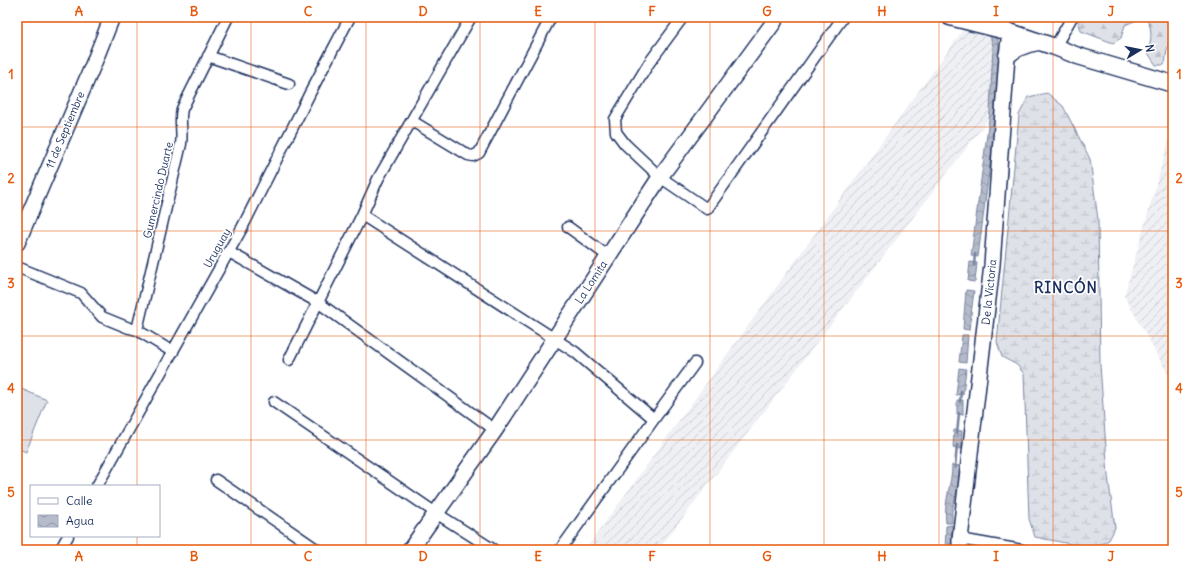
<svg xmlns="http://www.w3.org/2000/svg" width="1190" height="567" viewBox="0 0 1190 567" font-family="Delius,sans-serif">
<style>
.industrial{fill:url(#industrial-furrows)}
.green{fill:#dee1e7;stroke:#7c88a2}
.forest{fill:url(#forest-firs);stroke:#7c88a2}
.wetland{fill:url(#wetland-marsh);stroke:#7c88a2}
.water{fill:url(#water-waves);stroke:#77839f}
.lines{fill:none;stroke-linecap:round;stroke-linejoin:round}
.stream{stroke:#77839f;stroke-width:2.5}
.street-casing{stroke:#1b2f5e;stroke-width:13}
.secondary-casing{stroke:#1b2f5e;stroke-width:18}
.primary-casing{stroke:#1b2f5e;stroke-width:19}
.street{stroke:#fff;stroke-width:10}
.secondary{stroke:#fff;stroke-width:15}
.primary{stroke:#fff;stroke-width:16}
.grid{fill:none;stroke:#e8590c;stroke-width:1;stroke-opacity:0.55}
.labels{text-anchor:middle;stroke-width:3.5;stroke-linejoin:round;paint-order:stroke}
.street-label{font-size:11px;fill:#1b2f5e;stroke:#fff}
.district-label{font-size:15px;font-weight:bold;letter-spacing:1px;fill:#1b2f5e;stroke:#fff}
.neatline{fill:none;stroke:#e8590c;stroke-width:1.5}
.grid-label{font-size:13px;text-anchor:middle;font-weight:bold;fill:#e8590c}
</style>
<defs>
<pattern id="industrial-furrows" width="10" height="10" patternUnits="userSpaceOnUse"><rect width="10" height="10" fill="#eff0f4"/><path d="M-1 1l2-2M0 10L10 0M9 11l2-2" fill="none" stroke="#ccced4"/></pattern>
<pattern id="forest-firs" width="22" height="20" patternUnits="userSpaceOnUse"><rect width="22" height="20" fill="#dee1e7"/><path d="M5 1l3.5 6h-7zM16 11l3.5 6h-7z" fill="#bec1c9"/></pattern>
<pattern id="wetland-marsh" width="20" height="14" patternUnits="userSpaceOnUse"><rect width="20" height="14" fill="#dee1e7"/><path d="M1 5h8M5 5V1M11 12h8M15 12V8" fill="none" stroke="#bec1c9"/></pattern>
<pattern id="water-waves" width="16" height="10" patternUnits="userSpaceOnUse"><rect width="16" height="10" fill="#b5bbca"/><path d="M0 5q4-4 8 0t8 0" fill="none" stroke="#9298a7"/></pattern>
</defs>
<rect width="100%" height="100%" fill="#fff"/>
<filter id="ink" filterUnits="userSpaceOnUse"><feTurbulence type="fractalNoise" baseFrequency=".025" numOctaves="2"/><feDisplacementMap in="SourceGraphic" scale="8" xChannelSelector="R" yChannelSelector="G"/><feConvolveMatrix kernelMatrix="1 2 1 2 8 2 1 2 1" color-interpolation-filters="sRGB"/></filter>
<g filter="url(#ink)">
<path class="industrial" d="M966 26 1002 36 987 121 658 550H585Z
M1173 126V383L1124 296Z"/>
<path class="green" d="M17 387 47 400 26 452 17 448Z"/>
<path class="forest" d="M1077 17H1173V41L1169 43 1167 50 1165 63 1162 65H1156L1148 53C1151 40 1153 31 1147 19H1139L1125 25 1121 38 1113 43 1081 31Z"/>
<path class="wetland" d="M1047 93 1063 106 1090 159 1098 220 1100 365 1108 476 1115 528 1109 540 1091 548 1035 537 1029 519 1024 374 1017 365 1002 357 997 342 1019 115 1028 97Z"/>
<path class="water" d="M990 35 997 37 999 46 998 101 978 257 971 256 990 111 993 46Z
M970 262 977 263 975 282 968 281Z
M966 290 974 291 969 330 963 329Z
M962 335H968L966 363 959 362Z
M959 368 966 369 963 394 956 395Z
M957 400H963V415L957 414Z
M954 430 962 431 961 449 953 448Z
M952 465 960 466 959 483 952 511V523H946C943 503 952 485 952 465Z
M952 525 951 550H945L946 526Z"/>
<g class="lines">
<path class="stream" d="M974 265 975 254
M960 402 961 391
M957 434 959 413
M955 468 957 445"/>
<g class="street-casing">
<path id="street" d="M683 17 649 63 615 119 616 132 625 144 660 177 707 209 843 17
M1055 47 1072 17
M208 56 289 84
M412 121 468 155 473 156 479 153 551 17
M362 215 575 352 654 419 560 550
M568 227 608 256
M229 252 319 303 495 430
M17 267 81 293 102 317 129 328 137 330 173 352
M137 330 181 144C183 132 179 121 182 109L228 17
M289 360 362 215 378 179 471 17
M274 402 436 513 494 550
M654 419 695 363
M216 480 318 550
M97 486 242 228 310 93 350 17
M960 539 1022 550
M60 550 68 536"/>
</g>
<g class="secondary-casing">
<path id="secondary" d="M17 243 93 65 112 17
M410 550 495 430 660 177 774 22 776 17
M960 550V539L992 265 1007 56 1010 32"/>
</g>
<g class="primary-casing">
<path id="primary" d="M950 17 1010 32 1055 47 1078 56 1173 84
M1007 56C1016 47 1026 44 1038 42"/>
</g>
<use href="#street" class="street"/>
<use href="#secondary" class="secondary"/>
<use href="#primary" class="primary"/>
</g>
</g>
<path class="grid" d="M137 17V486M251 17V550M366 17V550M480 17V550M595 17V550M710 17V550M824 17V550M939 17V550M1053 17V550M17 127H1173M17 231H1173M17 336H1173M17 440H1173M137 536V550"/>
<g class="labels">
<g class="street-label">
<text transform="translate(65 130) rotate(-67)" y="4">11 de Septiembre</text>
<text transform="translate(158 190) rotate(-77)" y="4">Gumercindo Duarte</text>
<text transform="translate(217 248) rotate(-61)" y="4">Uruguay</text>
<text transform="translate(591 282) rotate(-57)" y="4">La Lomita</text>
<text transform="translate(989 292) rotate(-84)" y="4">De la Victoria</text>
</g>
<g class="district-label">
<text x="1066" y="293">RINCÓN</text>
</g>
</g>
<rect width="1190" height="567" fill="none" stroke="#fff" stroke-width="44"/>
<rect x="30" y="485" width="130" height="52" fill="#ffffff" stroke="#a4acbf"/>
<rect x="38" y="498" width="20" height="6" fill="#ffffff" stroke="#a4acbf"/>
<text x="66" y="505" font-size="12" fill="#1b2f5e">Calle</text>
<rect x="38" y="515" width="20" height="12" fill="url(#water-waves)" stroke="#a4acbf"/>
<text x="66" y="525" font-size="12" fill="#1b2f5e">Agua</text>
<g transform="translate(1140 50) rotate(80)" stroke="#ffffff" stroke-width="3" paint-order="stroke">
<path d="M0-3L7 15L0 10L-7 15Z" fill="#1b2f5e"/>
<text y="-6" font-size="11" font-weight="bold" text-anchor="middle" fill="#1b2f5e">N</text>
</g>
<rect x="22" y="22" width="1146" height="523" class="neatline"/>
<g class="grid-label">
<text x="79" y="16">A</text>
<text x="194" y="16">B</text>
<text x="308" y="16">C</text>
<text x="423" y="16">D</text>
<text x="538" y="16">E</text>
<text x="652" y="16">F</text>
<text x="767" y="16">G</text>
<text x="882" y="16">H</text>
<text x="996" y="16">I</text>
<text x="1111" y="16">J</text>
<text x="11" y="79">1</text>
<text x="1179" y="79">1</text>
<text x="11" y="183">2</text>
<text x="1179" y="183">2</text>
<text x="11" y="288">3</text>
<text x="1179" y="288">3</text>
<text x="11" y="393">4</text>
<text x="1179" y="393">4</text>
<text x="11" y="497">5</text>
<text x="1179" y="497">5</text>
<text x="79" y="561">A</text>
<text x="194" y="561">B</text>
<text x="308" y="561">C</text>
<text x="423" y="561">D</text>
<text x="538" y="561">E</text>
<text x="652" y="561">F</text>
<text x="767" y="561">G</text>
<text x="882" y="561">H</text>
<text x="996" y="561">I</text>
<text x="1111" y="561">J</text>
</g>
</svg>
